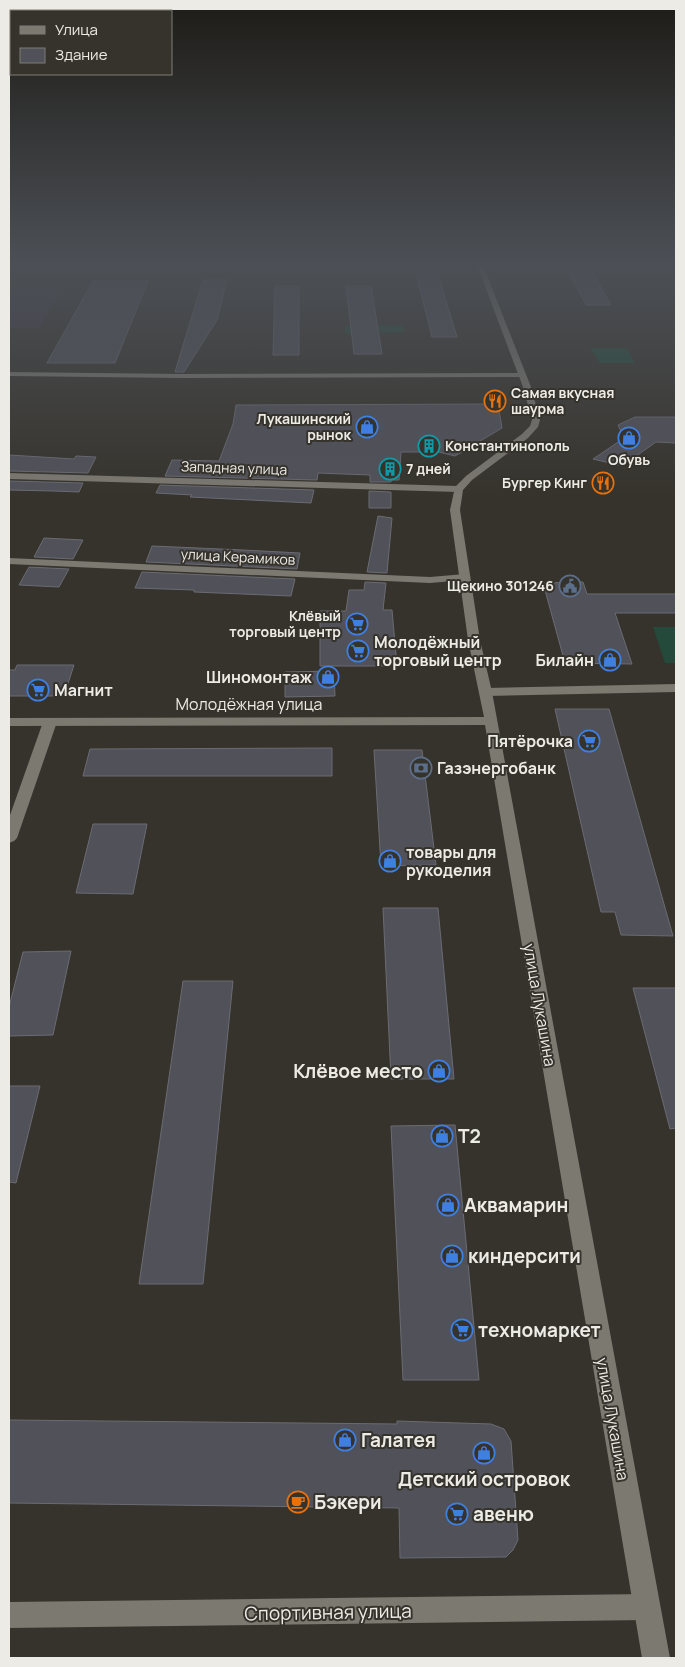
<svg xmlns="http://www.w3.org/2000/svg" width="685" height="1667" viewBox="0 0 685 1667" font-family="Manrope,sans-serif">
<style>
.education{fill:#3e3747}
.green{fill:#234a3a}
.building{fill:#515159;stroke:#6b6b73}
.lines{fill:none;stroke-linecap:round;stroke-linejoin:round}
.street{fill:#7c7971;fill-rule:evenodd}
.secondary{fill:#7c7971;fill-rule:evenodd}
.labels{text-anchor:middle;stroke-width:4;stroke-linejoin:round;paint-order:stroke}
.far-poi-label{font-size:14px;font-weight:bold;fill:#edebe6;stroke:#36332c;text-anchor:end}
.far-street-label{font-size:14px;fill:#edebe6;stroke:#36332c}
.poi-label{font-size:16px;font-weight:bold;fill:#edebe6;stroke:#36332c;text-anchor:start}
.street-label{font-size:16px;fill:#edebe6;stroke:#36332c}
.near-poi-label{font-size:19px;font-weight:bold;fill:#edebe6;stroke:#36332c;text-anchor:start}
.near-street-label{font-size:19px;fill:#edebe6;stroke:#36332c}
</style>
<rect width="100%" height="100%" fill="#36332c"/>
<path class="education" d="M61 289 39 328H9V290Z"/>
<path class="green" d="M403 325 405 332 346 334 344 326Z
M590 348H627L635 363H600Z
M653 627H676V663H665Z"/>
<path class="building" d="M414 265H435L457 337H432Z
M565 265H588L611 305H586Z
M203 280H227L217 320 184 372H175Z
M93 281H148L115 363H47Z
M275 286H299V355H273Z
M346 286H371L382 354H354Z
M498 404 502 428 455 456 439 452H401L399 480H391V482H370V475L318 473 317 480 165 476 172 460 219 461 233 424 236 405Z
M635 417H676V443L656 442 622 466 593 459 624 438 618 425Z
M9 455 74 459 76 456 96 457 88 473 9 471Z
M9 481 83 483 79 492 53 491 9 490Z
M160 485 314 490 311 503 190 497 192 495 156 493Z
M369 491 391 492V508H369Z
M378 516 392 518 387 573 367 572Z
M44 538 83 540 73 559 34 557Z
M152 546 243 550 300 553 297 569 146 562Z
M29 567 69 569 59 587 19 585Z
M142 572 295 579 291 596 194 592V590L135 588Z
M365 582 386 583 383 610H392L397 666H320V611H346L349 590H364Z
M583 582 587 594H676V613H615L632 664 565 663 543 583Z
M17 665H74L64 696H9V670H15Z
M334 671 335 696 285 697V672Z
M555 709H609L673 936 621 935 615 912H601Z
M332 748V776H83L90 749Z
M374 750H422L436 865 381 866Z
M93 824H147L133 894 76 893Z
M383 908H438L454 1079H391Z
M71 951 53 1035 9 1036V1007L23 952Z
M183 981H233L203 1284H139Z
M633 988H676V1128L670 1129Z
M9 1086H40L16 1183 9 1182Z
M455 1125 479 1380H403L391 1126Z
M9 1420 397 1424V1421L491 1424 504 1429 511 1441 518 1540 513 1550 506 1557 400 1558 399 1508 9 1503Z"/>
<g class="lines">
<path class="street" d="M9 372 181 374 522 373 526 375 522 377 181 378 9 376Z
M9 473 458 486 463 489 458 492 9 479Z
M9 558 430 577 465 574 471 577 465 580 430 583 9 564Z
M676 684V692L486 696 480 692 486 688Z
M50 718 57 722 17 838 14 841 9 843V818L43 722Z
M647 1594 656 1598 660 1607 656 1616 647 1620 9 1628V1602Z"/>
<path class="secondary" d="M477 265H483L531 387 540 420 538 427 528 438 472 480 463 490 460 510 480 640 492 692 670 1658H642L485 725 9 726V718L484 717 468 640 450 510 455 487 466 476 522 434 530 426 532 420 523 387Z"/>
</g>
<linearGradient id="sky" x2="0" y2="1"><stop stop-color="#1e1c18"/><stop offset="0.53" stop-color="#4c5056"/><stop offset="1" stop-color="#4c5056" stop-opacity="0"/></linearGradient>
<rect width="685" height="498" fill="url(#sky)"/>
<defs>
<g id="restaurant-ring" transform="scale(1.125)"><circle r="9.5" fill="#36332c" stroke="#e8710a" stroke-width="1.5"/><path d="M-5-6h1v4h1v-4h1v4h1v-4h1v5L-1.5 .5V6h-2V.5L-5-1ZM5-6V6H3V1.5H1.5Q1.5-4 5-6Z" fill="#e8710a"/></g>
<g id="shop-ring" transform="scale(1.125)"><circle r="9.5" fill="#36332c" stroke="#3f7fe0" stroke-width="1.5"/><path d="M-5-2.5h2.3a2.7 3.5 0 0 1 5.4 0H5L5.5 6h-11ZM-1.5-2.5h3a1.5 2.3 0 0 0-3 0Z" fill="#3f7fe0"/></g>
<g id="building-ring" transform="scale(1.125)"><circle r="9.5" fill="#36332c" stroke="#0f9aa8" stroke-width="1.5"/><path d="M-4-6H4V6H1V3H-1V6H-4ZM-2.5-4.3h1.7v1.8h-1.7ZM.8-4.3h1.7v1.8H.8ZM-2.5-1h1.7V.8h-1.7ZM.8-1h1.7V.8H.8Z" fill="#0f9aa8"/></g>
<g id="civic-ring" transform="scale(1.125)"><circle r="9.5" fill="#36332c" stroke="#5c6f8a" stroke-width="1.5"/><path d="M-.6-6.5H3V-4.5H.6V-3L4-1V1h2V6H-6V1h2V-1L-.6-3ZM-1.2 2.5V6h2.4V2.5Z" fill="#5c6f8a"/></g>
<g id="supermarket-ring" transform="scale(1.125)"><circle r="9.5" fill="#36332c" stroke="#3f7fe0" stroke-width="1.5"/><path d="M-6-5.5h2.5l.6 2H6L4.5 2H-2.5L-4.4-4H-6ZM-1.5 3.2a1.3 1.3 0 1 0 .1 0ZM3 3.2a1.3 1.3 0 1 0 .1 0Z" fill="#3f7fe0"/></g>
<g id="bank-ring" transform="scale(1.125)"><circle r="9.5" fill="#36332c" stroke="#5c6f8a" stroke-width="1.5"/><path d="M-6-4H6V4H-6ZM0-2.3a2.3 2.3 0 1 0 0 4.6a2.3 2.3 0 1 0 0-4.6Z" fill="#5c6f8a"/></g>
<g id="cafe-ring" transform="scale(1.125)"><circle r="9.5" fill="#36332c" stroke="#e8710a" stroke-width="1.5"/><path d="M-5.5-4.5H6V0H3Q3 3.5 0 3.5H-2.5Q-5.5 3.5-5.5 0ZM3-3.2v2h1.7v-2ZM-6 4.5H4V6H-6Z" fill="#e8710a"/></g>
</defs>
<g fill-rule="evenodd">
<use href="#restaurant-ring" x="495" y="401"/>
<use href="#shop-ring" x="367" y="427"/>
<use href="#shop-ring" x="629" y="438"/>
<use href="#building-ring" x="429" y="446"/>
<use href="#building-ring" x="390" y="469"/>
<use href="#restaurant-ring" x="603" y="483"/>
<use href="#civic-ring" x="570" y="586"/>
<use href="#supermarket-ring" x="357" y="624"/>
<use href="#supermarket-ring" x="358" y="651"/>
<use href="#shop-ring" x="610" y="660"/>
<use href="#shop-ring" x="328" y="677"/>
<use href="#supermarket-ring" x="38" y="690"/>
<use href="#supermarket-ring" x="589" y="741"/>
<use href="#bank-ring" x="421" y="768"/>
<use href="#shop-ring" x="390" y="861"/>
<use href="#shop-ring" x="439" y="1071"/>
<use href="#shop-ring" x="442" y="1136"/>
<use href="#shop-ring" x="448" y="1205"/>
<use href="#shop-ring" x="452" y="1256"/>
<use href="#supermarket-ring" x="462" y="1330"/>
<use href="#shop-ring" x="345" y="1440"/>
<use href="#shop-ring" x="484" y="1453"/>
<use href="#cafe-ring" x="298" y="1502"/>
<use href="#supermarket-ring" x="457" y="1514"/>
</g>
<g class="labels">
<g class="far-poi-label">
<text x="511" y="398" text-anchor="start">Самая вкусная<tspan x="511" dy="16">шаурма</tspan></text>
<text x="351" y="424">Лукашинский<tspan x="351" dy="16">рынок</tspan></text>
<text x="445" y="451" text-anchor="start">Константинополь</text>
<text x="629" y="465" text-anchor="middle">Обувь</text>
<text x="406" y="474" text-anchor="start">7 дней</text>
<text x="587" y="488">Бургер Кинг</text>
<text x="554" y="591">Щекино 301246</text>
<text x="341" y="621">Клёвый<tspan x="341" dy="16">торговый центр</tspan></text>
</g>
<g class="far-street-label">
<text transform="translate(234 468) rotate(2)" y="5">Западная улица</text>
<text transform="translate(238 557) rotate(3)" y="5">улица Керамиков</text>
</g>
<g class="poi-label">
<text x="374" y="648">Молодёжный<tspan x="374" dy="18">торговый центр</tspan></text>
<text x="594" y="666" text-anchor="end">Билайн</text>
<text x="312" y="683" text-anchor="end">Шиномонтаж</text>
<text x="54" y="696">Магнит</text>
<text x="573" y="747" text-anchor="end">Пятёрочка</text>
<text x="437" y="774">Газэнергобанк</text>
<text x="406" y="858">товары для<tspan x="406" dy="18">рукоделия</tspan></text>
</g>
<g class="street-label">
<text x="249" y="710">Молодёжная улица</text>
<text transform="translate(540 1005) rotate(80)" y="6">улица Лукашина</text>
<text transform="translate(613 1419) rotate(80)" y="6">улица Лукашина</text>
</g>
<g class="near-poi-label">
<text x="423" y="1078" text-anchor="end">Клёвое место</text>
<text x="458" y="1143">T2</text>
<text x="464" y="1212">Аквамарин</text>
<text x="468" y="1263">киндерсити</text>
<text x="478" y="1337">техномаркет</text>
<text x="361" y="1447">Галатея</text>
<text x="484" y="1486" text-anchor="middle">Детский островок</text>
<text x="314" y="1509">Бэкери</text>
<text x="473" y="1521">авеню</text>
</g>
<g class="near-street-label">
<text transform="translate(328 1612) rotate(-1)" y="7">Спортивная улица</text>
</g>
</g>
<rect width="685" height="1667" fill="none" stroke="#edebe6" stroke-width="20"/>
<rect x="10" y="10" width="162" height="65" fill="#36332c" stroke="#7f7d76"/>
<rect x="20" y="26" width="25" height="8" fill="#7c7971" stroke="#7f7d76"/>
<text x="55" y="35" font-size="15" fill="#edebe6">Улица</text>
<rect x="20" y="48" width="25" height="15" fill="#515159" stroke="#7f7d76"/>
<text x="55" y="60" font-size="15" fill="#edebe6">Здание</text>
</svg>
